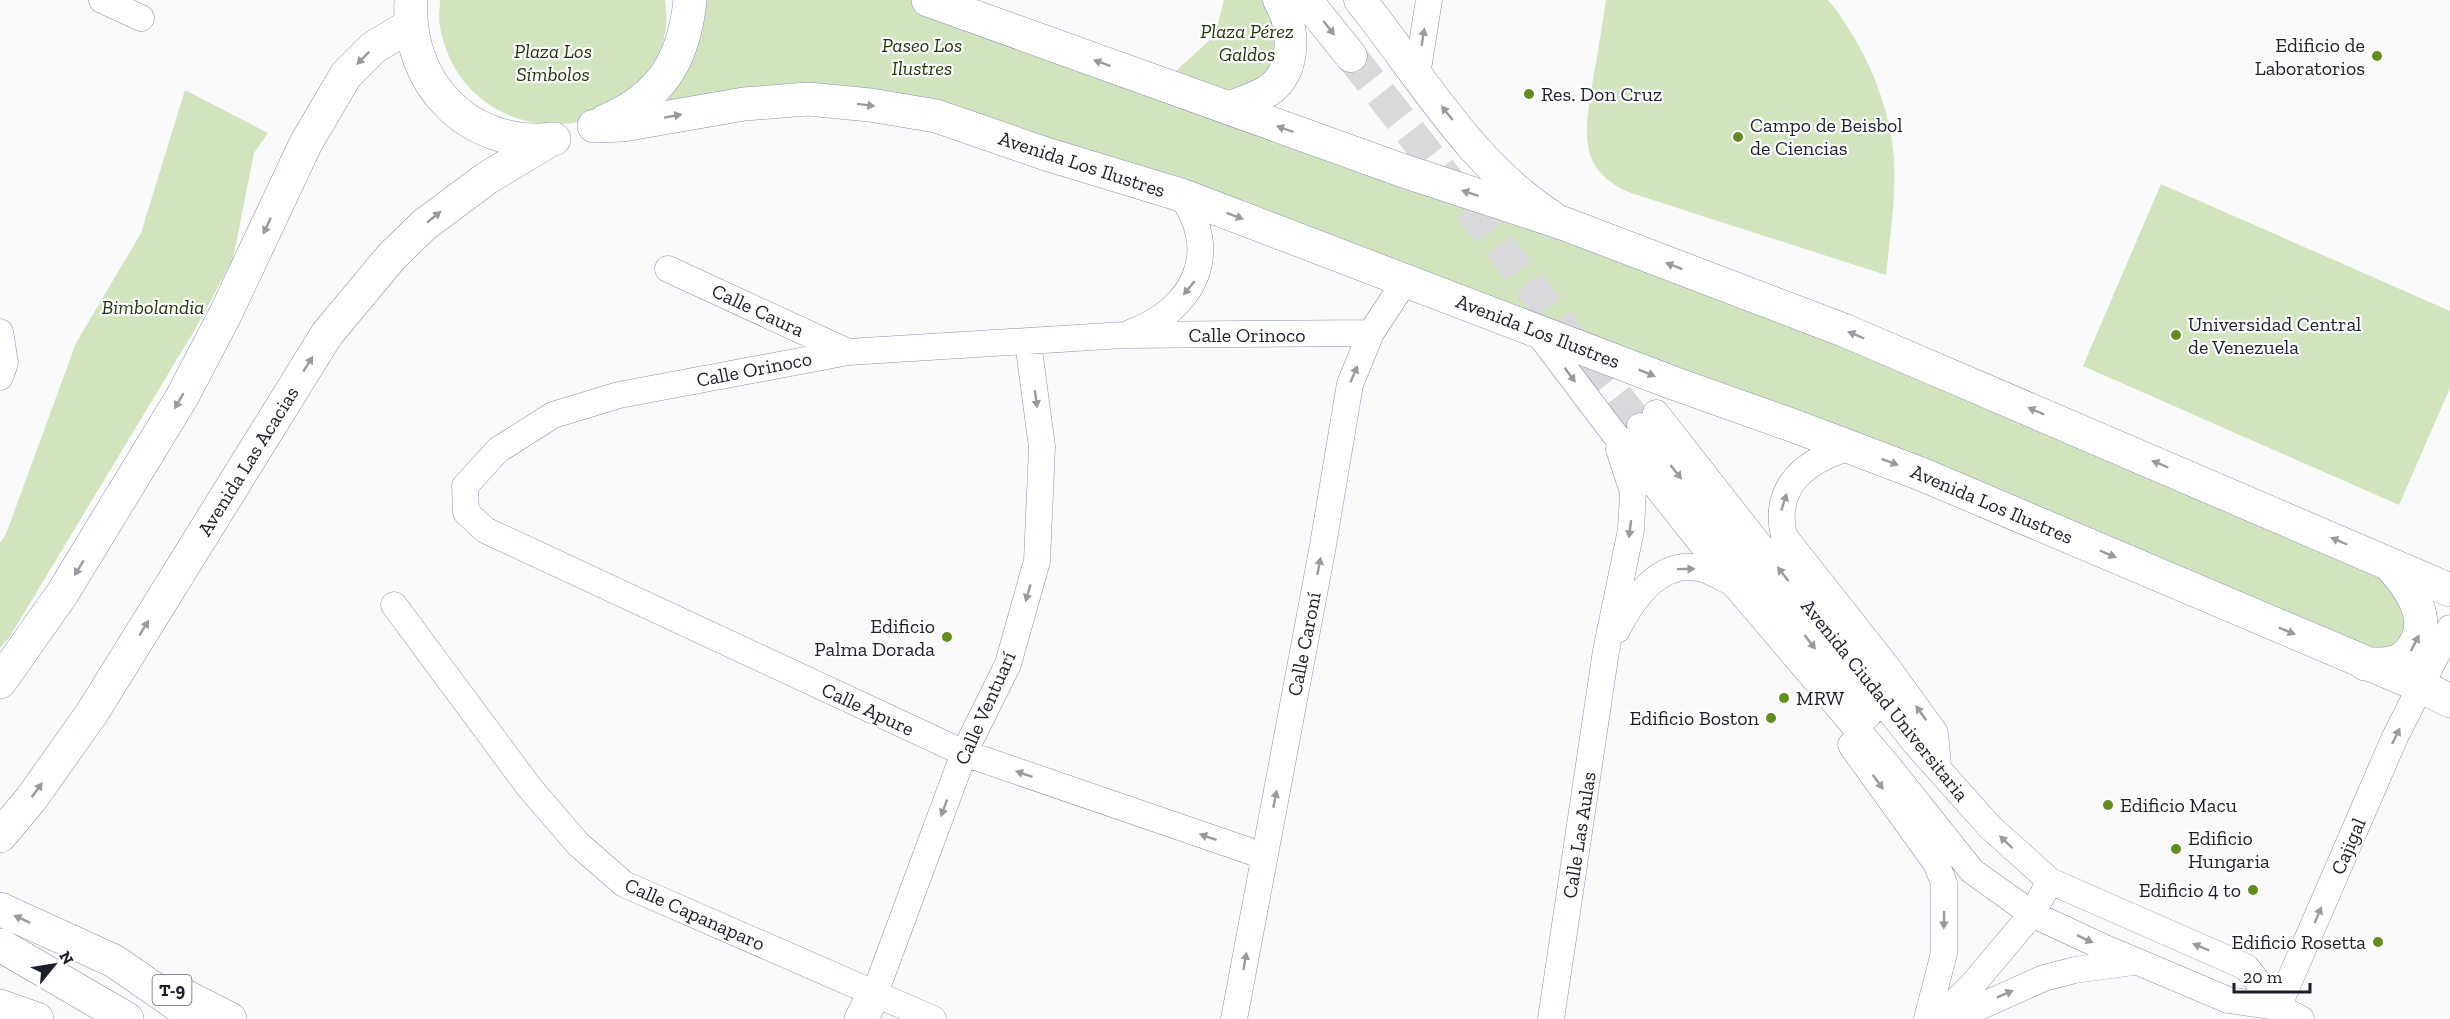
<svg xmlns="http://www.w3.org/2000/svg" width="2450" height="1019" viewBox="0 0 2450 1019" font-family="'Zilla Slab',serif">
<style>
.green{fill:#d1e4be}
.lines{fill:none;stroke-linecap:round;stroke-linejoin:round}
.tertiary-tunnel{stroke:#d9d9db;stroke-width:32;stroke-dasharray:32 16;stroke-linecap:butt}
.minor-casing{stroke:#8c90b1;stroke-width:27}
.tertiary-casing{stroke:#8c90b1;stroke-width:33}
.secondary-casing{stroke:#8c90b1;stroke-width:34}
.motorway-casing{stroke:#8c90b1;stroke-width:34}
.minor{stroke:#fff;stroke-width:26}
.tertiary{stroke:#fff;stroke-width:32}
.secondary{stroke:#fff;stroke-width:33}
.motorway{stroke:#fff;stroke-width:33}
.oneway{fill:#999aa0}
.poi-dot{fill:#618d1e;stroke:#fff;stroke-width:2}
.labels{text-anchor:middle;stroke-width:4.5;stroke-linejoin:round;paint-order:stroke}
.shield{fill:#fff;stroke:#61626b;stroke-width:1.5}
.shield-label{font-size:18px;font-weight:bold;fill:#1d1e2b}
.park-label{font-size:20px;font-style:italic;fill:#223506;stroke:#fff}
.poi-label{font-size:20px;fill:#1d1e2b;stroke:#fff;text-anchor:start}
.street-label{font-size:20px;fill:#1d1e2b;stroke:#fff}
</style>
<rect width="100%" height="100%" fill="#fafafa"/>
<path class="green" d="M440 0H665C666 9 667 19 666 28 646 157 464 156 440 27 438 19 440 9 440 0Z
M682 0H928L1404 171 2387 561 2412 593 2399 660 1921 474 936 116 625 111 654 88Z
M1224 0H1268L1283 47 1263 80 1227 98 1174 73 1215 35Z
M1606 0H1828C1863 42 1891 105 1894 160 1896 198 1890 237 1886 275L1631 193C1574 170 1586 127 1593 79 1598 52 1602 26 1606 0Z
M185 90 268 133 254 153 233 259 197 326 9 638 0 648V543L6 534 76 343 141 233Z
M2161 184 2450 311V388L2399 505 2083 366Z"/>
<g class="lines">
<path class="tertiary-tunnel" d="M1351 56 1640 426"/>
<g class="minor-casing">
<path id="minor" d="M102 0 141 18
M1417 75 1429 0
M668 269 848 352
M1535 329 1613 432 1732 582 1890 768 1972 871 2032 914 2105 948 2228 1000 2278 1007 2301 1019
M0 332 5 363 0 377
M1130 333C1194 309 1222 254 1181 195
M1656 413 1914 742 1990 827 2050 881 2246 967 2278 1007
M1640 426 1868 716
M1851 447C1807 460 1772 485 1784 536L1885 664 1935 733 1938 766
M394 605 529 787 578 844 624 884 933 1019
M1617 630C1633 598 1662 557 1703 569 1712 572 1721 577 1729 581
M1851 745 1936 863 1944 883V953L1927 1019
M1264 856 964 753 485 530 466 512 465 486 498 450 553 415 619 395 848 352 1124 335 1371 333
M875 993 964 753 1008 664 1037 561 1042 447 1028 342
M2278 1007 2395 737 2450 628
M1940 1017 1973 984 2032 914 2050 881
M1234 1019 1322 551 1350 384 1371 333 1405 281
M1551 1019 1606 651 1631 530 1633 492 1619 449
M1952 1019 2044 978 2075 970 2133 962"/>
</g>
<g class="tertiary-casing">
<path id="tertiary" d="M1306 0 1351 56
M1360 0C1419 73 1471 165 1551 216
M1228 108C1241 103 1256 98 1268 91 1297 72 1295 26 1279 0"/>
</g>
<g class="secondary-casing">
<path id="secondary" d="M411 0C406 84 469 149 554 139
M928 0 1404 171 1565 224 1846 331 2450 590
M605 121C662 97 684 59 690 0
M594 126 623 125 744 104 808 99 870 105 936 116 1046 154 1181 195 1673 383 1797 427 1921 474 2421 686 2450 701
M2365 664C2376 664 2388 665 2398 661 2406 657 2411 651 2415 644 2432 616 2408 585 2389 564
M0 682 62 594 182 397 225 315 306 143 346 75 374 47 411 25
M0 836 31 799 92 713 327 334 392 256 424 225 487 178 552 139"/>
</g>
<g class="motorway-casing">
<path id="motorway" d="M0 909 114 961 198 1019
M0 945 127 1019
M181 994 230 1019
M0 1006 37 1019
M861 1019 875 993"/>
</g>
<use href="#minor" class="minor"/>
<use href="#tertiary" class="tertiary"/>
<use href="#secondary" class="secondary"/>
<use href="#motorway" class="motorway"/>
</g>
<defs><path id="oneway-solid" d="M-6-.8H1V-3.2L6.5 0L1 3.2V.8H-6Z" transform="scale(1.5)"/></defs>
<g class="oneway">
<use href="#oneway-solid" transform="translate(1329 28) rotate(52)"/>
<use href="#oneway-solid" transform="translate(1423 37) rotate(-81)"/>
<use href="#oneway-solid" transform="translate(363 58) rotate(135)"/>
<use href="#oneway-solid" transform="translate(1102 63) rotate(-160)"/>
<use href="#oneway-solid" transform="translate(866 105) rotate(7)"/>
<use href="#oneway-solid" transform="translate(1447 113) rotate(-128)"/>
<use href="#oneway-solid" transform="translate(673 116) rotate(-10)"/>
<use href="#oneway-solid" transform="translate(1285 129) rotate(-161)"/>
<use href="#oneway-solid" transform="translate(1470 193) rotate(-162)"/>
<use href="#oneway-solid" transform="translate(1235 216) rotate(21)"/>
<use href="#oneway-solid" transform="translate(434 217) rotate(-39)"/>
<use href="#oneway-solid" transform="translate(267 226) rotate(115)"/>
<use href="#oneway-solid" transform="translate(1674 266) rotate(-159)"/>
<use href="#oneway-solid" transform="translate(1189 288) rotate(129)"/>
<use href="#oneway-solid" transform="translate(1856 335) rotate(-157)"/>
<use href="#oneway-solid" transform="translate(308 364) rotate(-58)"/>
<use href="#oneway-solid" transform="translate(1647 373) rotate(22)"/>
<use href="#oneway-solid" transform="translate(1354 374) rotate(-67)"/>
<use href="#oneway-solid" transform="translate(1570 375) rotate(53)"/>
<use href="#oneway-solid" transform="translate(1036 399) rotate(82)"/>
<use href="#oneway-solid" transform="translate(179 401) rotate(120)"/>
<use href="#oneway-solid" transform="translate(2036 411) rotate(-157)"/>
<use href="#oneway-solid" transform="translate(1890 462) rotate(21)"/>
<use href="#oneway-solid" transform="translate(2160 464) rotate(-157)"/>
<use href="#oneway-solid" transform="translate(1676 472) rotate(52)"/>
<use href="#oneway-solid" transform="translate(1784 502) rotate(-72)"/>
<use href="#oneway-solid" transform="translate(1630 529) rotate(97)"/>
<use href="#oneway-solid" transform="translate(2339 541) rotate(-157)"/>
<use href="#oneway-solid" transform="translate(2108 554) rotate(23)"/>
<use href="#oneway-solid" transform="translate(1319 566) rotate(-79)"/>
<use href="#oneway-solid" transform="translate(79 568) rotate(122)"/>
<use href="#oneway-solid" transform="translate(1686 569) rotate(-1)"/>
<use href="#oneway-solid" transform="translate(1783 574) rotate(-128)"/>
<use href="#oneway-solid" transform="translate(1028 593) rotate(106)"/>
<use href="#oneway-solid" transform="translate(144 628) rotate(-59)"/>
<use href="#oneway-solid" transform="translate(2287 631) rotate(23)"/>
<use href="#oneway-solid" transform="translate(1810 642) rotate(52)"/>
<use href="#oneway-solid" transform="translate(2415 643) rotate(-63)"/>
<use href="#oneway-solid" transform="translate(1921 713) rotate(-126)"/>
<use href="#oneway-solid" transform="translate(2396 736) rotate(-64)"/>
<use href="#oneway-solid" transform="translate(1024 774) rotate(-161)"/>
<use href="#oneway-solid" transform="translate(1878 782) rotate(54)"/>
<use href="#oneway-solid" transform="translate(37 790) rotate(-54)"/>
<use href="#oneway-solid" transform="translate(1275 799) rotate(-79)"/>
<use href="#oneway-solid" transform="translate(944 808) rotate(110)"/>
<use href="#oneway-solid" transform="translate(1208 837) rotate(-161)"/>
<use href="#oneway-solid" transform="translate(2006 842) rotate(-136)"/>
<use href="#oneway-solid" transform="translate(2318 915) rotate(-67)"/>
<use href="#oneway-solid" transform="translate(22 919) rotate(-155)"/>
<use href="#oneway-solid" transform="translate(1944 920) rotate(91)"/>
<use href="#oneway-solid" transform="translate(2085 939) rotate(25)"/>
<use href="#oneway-solid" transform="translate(2201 947) rotate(-157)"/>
<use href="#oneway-solid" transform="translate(1245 961) rotate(-80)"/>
<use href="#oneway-solid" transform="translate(2005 994) rotate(-24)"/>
</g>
<g class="poi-dot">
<circle cx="2377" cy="56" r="6"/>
<circle cx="1529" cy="94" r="6"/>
<circle cx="1738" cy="137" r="6"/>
<circle cx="2176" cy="335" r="6"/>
<circle cx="947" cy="637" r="6"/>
<circle cx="1784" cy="698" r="6"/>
<circle cx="1771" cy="718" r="6"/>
<circle cx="2108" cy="805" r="6"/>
<circle cx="2176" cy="849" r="6"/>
<circle cx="2253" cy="890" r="6"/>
<circle cx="2378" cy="942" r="6"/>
</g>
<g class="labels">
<rect class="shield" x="152.5" y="975" width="39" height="30" rx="4.5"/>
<g class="shield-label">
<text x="172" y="996">T-9</text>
</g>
<g class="park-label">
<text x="1247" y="38">Plaza Pérez<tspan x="1247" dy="23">Galdos</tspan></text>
<text x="922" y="52">Paseo Los<tspan x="922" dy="23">Ilustres</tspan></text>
<text x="553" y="58">Plaza Los<tspan x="553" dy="23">Símbolos</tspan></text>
<text x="153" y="314">Bimbolandia</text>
</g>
<g class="poi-label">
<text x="2365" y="52" text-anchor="end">Edificio de<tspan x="2365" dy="23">Laboratorios</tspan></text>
<text x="1541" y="101">Res. Don Cruz</text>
<text x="1750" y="132">Campo de Beisbol<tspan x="1750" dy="23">de Ciencias</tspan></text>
<text x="2188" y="331">Universidad Central<tspan x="2188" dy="23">de Venezuela</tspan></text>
<text x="935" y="633" text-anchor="end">Edificio<tspan x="935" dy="23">Palma Dorada</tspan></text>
<text x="1796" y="705">MRW</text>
<text x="1759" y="725" text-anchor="end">Edificio Boston</text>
<text x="2120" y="812">Edificio Macu</text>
<text x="2188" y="845">Edificio<tspan x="2188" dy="23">Hungaria</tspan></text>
<text x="2241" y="897" text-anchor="end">Edificio 4 to</text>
<text x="2366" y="949" text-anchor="end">Edificio Rosetta</text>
</g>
<g class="street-label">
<text transform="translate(1082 164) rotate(18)" y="7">Avenida Los Ilustres</text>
<text transform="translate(758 310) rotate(25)" y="7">Calle Caura</text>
<text transform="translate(1538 331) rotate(21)" y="7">Avenida Los Ilustres</text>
<text x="1247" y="342">Calle Orinoco</text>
<text transform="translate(754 369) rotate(-11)" y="7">Calle Orinoco</text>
<text transform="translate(248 461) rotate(-58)" y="7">Avenida Las Acacias</text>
<text transform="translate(1992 504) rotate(23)" y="7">Avenida Los Ilustres</text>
<text transform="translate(1304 644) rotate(-79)" y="7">Calle Caroní</text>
<text transform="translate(1885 700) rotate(51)" y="7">Avenida Ciudad Universitaria</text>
<text transform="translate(985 708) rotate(-66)" y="7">Calle Ventuarí</text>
<text transform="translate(868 709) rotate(25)" y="7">Calle Apure</text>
<text transform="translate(1579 835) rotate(-81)" y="7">Calle Las Aulas</text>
<text transform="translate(2348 846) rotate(-67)" y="7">Cajigal</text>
<text transform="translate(695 914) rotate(24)" y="7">Calle Capanaparo</text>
</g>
</g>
<g transform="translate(54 965) rotate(60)" stroke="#ffffff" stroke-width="4.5" paint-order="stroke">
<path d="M0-4.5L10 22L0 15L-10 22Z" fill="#1d1e2b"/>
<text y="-9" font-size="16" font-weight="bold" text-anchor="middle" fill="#1d1e2b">N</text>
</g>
<path d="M2234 983v9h76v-9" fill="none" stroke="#1d1e2b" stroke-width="3"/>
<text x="2243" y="983" font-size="18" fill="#1d1e2b" stroke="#ffffff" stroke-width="4.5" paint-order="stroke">20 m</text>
</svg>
